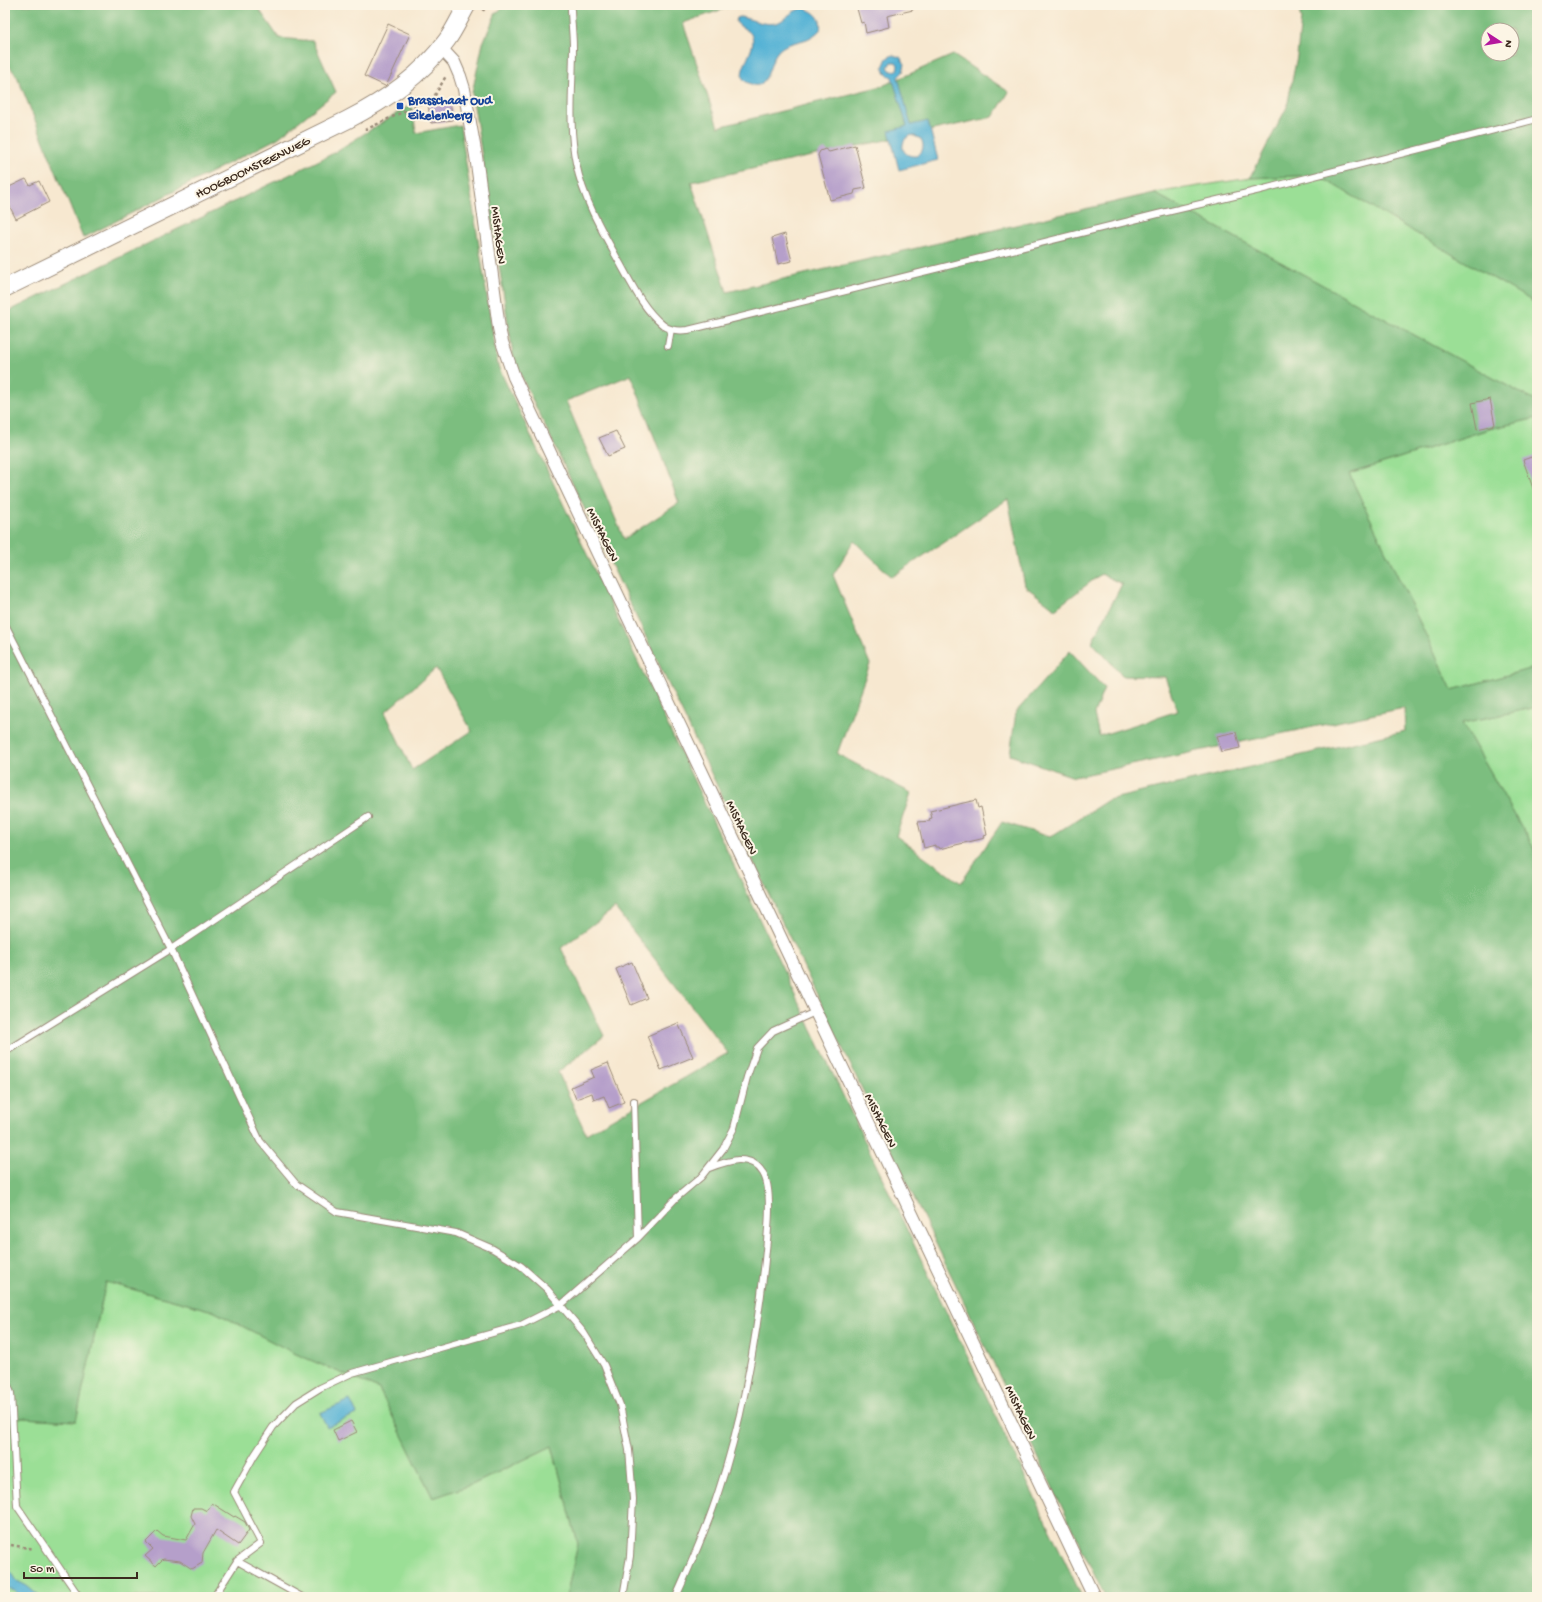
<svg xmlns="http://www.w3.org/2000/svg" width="1542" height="1602" viewBox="0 0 1542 1602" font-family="'Gochi Hand',sans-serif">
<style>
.green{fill:#9bdf96;stroke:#6b845a}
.forest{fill:#7cbe7f;stroke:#5c744e;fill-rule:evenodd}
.water{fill:#57b3d5;stroke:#496e7a;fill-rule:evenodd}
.building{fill:#b59fca}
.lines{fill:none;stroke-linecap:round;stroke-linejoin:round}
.lane-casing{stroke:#998977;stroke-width:8}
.street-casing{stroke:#998977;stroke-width:14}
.secondary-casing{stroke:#998977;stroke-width:19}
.path{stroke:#998977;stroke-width:2.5;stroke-dasharray:3 3;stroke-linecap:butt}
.lane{stroke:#fff;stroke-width:6}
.street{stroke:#fff;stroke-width:12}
.secondary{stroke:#fff;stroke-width:17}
.transit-dot{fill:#1a4fb4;stroke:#fcf5e5;stroke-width:1.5}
.labels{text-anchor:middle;stroke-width:4;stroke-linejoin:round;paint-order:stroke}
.transit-label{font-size:13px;font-weight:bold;fill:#164399;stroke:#fcf5e5;text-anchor:start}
.street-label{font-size:13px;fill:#3b2a1e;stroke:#fcf5e5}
</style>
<rect width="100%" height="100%" fill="#fcf5e5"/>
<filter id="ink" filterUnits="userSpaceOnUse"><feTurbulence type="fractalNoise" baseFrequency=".025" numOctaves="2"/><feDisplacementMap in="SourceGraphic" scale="8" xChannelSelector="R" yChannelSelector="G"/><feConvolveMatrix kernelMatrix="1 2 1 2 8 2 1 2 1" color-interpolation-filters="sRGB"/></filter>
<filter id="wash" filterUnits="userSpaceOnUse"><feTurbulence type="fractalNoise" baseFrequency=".012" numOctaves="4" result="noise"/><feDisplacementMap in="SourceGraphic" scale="16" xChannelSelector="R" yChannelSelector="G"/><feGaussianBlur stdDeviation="0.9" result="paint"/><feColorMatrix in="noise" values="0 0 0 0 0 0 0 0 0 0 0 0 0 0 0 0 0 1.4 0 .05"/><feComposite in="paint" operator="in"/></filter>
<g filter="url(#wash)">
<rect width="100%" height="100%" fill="#f7e8d0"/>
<path class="green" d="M1317 175 1537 304V402L1154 193 1250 178Z
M1537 418V667L1452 690 1349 474 1489 429Z
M1537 707V854L1462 723Z
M106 1282 213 1311 296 1354 379 1389 433 1498 474 1484 552 1446 578 1544 566 1597H5V1417L76 1421Z"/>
<path class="forest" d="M5 5H256L279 38 313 41 336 92 278 138 83 238 17 76 5 61Z
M506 5H735L683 23 718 127 882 86 953 55 1009 92 993 117 691 182 727 292 1154 193 1537 402V418L1489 429 1349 474 1452 690 1537 667V707L1462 723 1537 854V1597H1105L514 361 472 93 483 43 496 13ZM631 375 679 503 624 539 566 401ZM1008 499 1025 586 1055 609 1101 574 1122 584 1092 642 1123 676 1165 677 1178 711 1099 736 1094 714 1104 688 1070 651 1016 712 1010 755 1074 777 1404 708 1405 731 1108 800 1050 837 1002 822 961 883 896 836 911 793 837 754 870 664 833 575 854 541 892 577Z
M1298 5H1537V304L1317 175 1250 178 1287 107 1297 56 1301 19ZM1488 30H1512V54H1488Z
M412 104 416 133 460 125 498 366 799 1003 1082 1597H566L578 1544 552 1446 474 1484 433 1498 379 1389 296 1354 213 1311 106 1282 76 1421 5 1417V313L330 155ZM436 668 472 731 412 770 385 712ZM615 908 728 1053 586 1134 558 1072 604 1036 561 948Z"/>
<path class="water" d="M803 8C814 11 823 18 820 30 816 34 812 37 807 39 799 42 786 43 779 50 770 59 771 74 762 83 759 86 754 86 751 84 728 77 758 53 752 36 749 29 740 28 736 22L737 18 740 17C753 19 768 28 781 21 788 16 794 10 803 8Z
M893 55 900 57 905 64 903 72 898 77 911 125 928 121 938 160 899 170 889 131 907 126 892 77 886 74 883 67 887 58ZM891 62H896L898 65 897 70 891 71 888 67ZM912 135 921 139C925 146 923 153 916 156 904 157 899 147 906 138Z
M350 1400 357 1414 327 1427 320 1413Z
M5 1567 12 1573 17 1581 27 1586 40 1597H22L15 1591 5 1588Z"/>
<g id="blocks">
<path class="building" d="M856 5H913V10L887 16 889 27 866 33 864 22 861 23Z
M388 24 410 34 387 84 385 86 364 76Z
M450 101 453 120 431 123 428 104Z
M855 145 866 188 855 190 854 194 830 200 818 155 820 151 825 149 829 152Z
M26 179 30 185 39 181 49 202 16 219 5 197V189Z
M785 234 792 261 778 264 772 238Z
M1490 399 1495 425 1477 429 1472 403Z
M616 431 625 449 608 456 599 438Z
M1537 455V493L1535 494 1523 460Z
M1236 732 1240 748 1221 752 1217 736Z
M976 800 978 808 981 807 987 835 984 836 985 838 939 849 938 847H935V845L924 848 918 822 930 821 929 819 932 818 930 811Z
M632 962 647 998 631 1005 616 969Z
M678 1023 693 1057 661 1070 647 1036Z
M608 1063 624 1102 609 1108 604 1096 594 1100 592 1093 576 1099 571 1087 594 1077 591 1070Z
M351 1421 357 1432 338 1441 333 1430Z
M212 1503 234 1517 235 1516 245 1522 249 1530 238 1545 216 1530 203 1553 202 1563 192 1569 180 1561 163 1559 156 1566 145 1556 153 1549 146 1542 157 1531 163 1536 186 1540 195 1524 191 1516 193 1508H201L207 1511Z"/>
</g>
</g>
<g filter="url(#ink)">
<use href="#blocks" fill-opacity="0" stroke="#998977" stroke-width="1"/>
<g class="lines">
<g class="lane-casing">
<path id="lane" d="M571 8C571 21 573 34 573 47 573 86 568 124 576 163 583 199 603 233 621 265 632 285 644 310 663 325 670 331 679 331 688 330L1158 214 1260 190 1537 119
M668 346 671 329
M5 624 171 949 260 1141 296 1184 337 1212 456 1233 493 1249 521 1266 547 1289 584 1333 604 1365 620 1405 629 1450 633 1499 630 1556 623 1597
M5 1052 171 949 368 817
M638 1238 676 1198 701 1177 723 1149 734 1128 747 1077 757 1048 773 1031 815 1012
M5 1378 11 1393 17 1506 78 1595 81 1597
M237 1561 302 1597
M214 1597 237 1561 261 1543 234 1492 254 1456 273 1427 296 1403 320 1388 352 1373 521 1325 561 1305 638 1238 634 1101
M676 1597C691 1563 707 1529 718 1493 744 1415 758 1332 766 1250 768 1232 773 1188 763 1173 750 1152 727 1161 709 1168"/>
</g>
<g class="street-casing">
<path id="street" d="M441 48 454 62 460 76 464 89 476 156 499 328 502 342 514 377 1094 1597"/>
</g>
<g class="secondary-casing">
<path id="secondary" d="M5 288 347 120C386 100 421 76 447 40 455 29 460 17 467 5"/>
</g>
<path class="path" d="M483 11 486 5
M365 130 434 97 446 76
M5 1544 34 1549"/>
<use href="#lane" class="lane"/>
<use href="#street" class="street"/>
<use href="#secondary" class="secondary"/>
</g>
</g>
<rect class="transit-dot" x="396" y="102" width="8" height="8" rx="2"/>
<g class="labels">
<g class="transit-label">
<text x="408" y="104">Brasschaat Oud<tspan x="408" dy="15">Eikelenberg</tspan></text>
</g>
<g class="street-label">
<text transform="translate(252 166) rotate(-26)" y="5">HOOGBOOMSTEENWEG</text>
<text transform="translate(500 235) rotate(83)" y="5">MISHAGEN</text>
<text transform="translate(604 534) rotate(64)" y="5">MISHAGEN</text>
<text transform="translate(743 827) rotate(65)" y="5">MISHAGEN</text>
<text transform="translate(882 1120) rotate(64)" y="5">MISHAGEN</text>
<text transform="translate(1022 1412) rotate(65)" y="5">MISHAGEN</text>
</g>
</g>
<rect width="1542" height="1602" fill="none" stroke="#fcf5e5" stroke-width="20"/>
<g transform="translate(1500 42) rotate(102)"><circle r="19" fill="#fcf5e5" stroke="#afa495"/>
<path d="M0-3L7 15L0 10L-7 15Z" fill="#b5179e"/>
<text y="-6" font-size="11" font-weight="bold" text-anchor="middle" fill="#3b2a1e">N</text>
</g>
<path d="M24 1572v6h113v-6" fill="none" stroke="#3b2a1e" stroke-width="2"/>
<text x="30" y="1572" font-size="12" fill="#3b2a1e" stroke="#fcf5e5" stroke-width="3" paint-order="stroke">50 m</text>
</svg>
